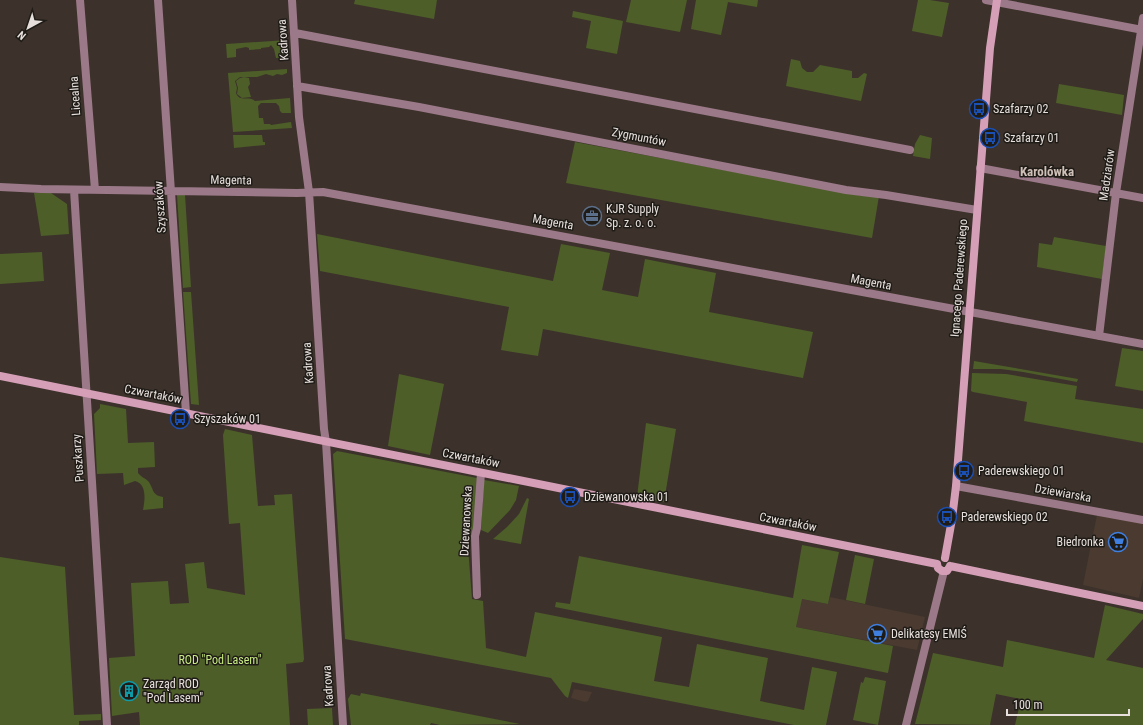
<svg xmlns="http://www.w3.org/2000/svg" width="1143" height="725" viewBox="0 0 1143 725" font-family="'Roboto Condensed',sans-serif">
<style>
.built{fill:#4a3a30}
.green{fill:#4d5e29}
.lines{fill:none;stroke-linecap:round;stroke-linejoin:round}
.street{stroke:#9b7988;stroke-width:8}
.secondary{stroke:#d59fb8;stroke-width:8}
.labels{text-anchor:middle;stroke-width:3;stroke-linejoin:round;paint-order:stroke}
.street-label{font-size:12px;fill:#e6dfdb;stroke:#1f1b17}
.poi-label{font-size:12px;fill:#e6dfdb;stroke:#1f1b17;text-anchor:start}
.park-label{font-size:12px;fill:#c6e982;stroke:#1f1b17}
.neighbourhood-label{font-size:13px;font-weight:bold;fill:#cfc1b8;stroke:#1f1b17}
</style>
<rect width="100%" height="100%" fill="#3c322b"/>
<path class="built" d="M1097 515 1143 523V579L1139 598 1083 585Z
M830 597 925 617 917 650 796 627 801 599 828 604Z
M574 689 592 692 588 701 585 702 571 698Z"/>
<path class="green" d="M355 0H437L434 19 354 4Z
M631 0H687L680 32 626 22Z
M696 0H758L757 7 728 2 721 35 691 29Z
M918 0H930L949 3 942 37 912 31Z
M573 11 623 21 617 54 586 48 591 21 572 17Z
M287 40 288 57 276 58 274 49 271 45 269 47 261 48V49L249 50V48L246 47 236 49V57L227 58 226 44Z
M791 59 800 61 802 68 807 72H813L820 65 852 71V78H858L864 73 867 74 861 101 786 86Z
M287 69V73L282 75 277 74 273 76 266 74 257 77H240L235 81 237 88 236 93C240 103 249 95 255 101L290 98 291 113H282L280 111 279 106 276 103H261L258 106 259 118H263L264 124H270L271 125 291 122 292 128 233 132 228 73Z
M244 77 249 78 250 84 248 87 251 97 242 98 237 94 238 88 236 81 240 78Z
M1059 84 1124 95 1122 115 1056 103Z
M233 135H262L263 142H265V145L234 148Z
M920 135 932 138 930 159 913 156 915 144Z
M575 142 863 196H879L872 238 566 183Z
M34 193H51L67 204 69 234 41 236Z
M177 195H185L191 287 183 288Z
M317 234 553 281 561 244 610 253 602 290 638 297 645 259 716 273 709 312 813 332 803 378 543 329 538 356 501 350 509 307 320 271Z
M1054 237 1106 246 1102 279 1037 267 1039 243 1052 245Z
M42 252 44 281 0 284V254Z
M183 292H191L199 405 191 404Z
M1122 348 1143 351V391L1115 386Z
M974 361 1078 379 1077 382 1023 372 1001 369H973Z
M972 373 1006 374 1077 386 1075 399 1143 409V443L1024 421 1027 402 973 392 971 391Z
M399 374 444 384 430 455 388 446Z
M100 404 126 409 128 443 154 442 155 467 138 468V473C141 477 145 478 148 481 154 488 151 495 163 497V508L143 510C145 500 147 484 135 481L124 485 123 473 97 474 94 414 100 408Z
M646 423 676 429 664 502 637 497Z
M225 429 252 435 258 506 275 505 274 495 292 494 304 659 303 662 286 664 290 725H140L139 712 112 716 109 658 135 656 131 583 168 581 170 604 189 603 185 564 204 562 207 588 245 595 240 523 229 524 223 435Z
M337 451 477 478 475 528 473 534H467L472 599 483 601 486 648 526 657 535 612 662 637 654 681 689 687 697 644 768 658 760 701 804 710 812 667 837 672 826 725H794L572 682 568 698 565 696 551 678 345 639 333 454Z
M484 480 519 486 516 500 510 510 488 533 481 530Z
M527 498 529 499 521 544 493 539 507 527 519 514Z
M802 545 839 552 828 604 802 599 796 627 893 646 888 673 555 607 556 602 570 604 579 556 793 598Z
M855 555 874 559 865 604 846 600Z
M0 557 65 567 74 715 101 714V720L79 721V725H0Z
M1105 605 1143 614V619L1106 660 1143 668V725H1015L1021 699 996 694 990 725 915 724 933 653 1003 667 1007 640 1094 658Z
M865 677 886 681 878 725 853 720 861 682 863 683Z
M361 693 520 724 440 725 431 723 430 725H351L348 699 351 694 360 696Z
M332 708 333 725H308L307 709Z"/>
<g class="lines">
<path class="street" d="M80 0 95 190
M158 0 186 413
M292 0 299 117 309 192 324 429 326 442 343 725
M986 0 1143 30
M295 33 910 150
M297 86 419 107 846 190 886 195 977 210
M980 168 1143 198
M0 187 41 189 297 193 323 192 1143 344
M74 190 107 725
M1099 336 1116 193 1143 18
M956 486 1143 520
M477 595 475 536 477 528 481 473
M906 725 944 571"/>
<path class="secondary" d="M0 376 937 564
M945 558 952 519 956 486 990 48 997 0
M937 564 938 568 942 571H947L950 566
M950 566 1143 606"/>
</g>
<defs>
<g id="bus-ring" transform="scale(1)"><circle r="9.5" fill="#1f1b17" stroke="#1a4fb4" stroke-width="1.5"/><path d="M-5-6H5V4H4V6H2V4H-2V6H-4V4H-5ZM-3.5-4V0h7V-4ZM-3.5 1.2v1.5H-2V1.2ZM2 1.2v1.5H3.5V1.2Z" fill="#1a4fb4"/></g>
<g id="office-ring" transform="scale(1)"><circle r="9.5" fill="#1f1b17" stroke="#5c6f8a" stroke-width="1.5"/><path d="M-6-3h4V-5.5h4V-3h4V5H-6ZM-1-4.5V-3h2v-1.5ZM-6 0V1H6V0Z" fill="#5c6f8a"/></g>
<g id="supermarket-ring" transform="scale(1)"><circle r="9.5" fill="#1f1b17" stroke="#3f7fe0" stroke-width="1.5"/><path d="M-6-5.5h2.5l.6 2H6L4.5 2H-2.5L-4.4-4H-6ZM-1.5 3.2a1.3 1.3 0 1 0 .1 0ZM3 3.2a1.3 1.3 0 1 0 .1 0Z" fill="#3f7fe0"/></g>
<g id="building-ring" transform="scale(1)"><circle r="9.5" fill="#1f1b17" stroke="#0f9aa8" stroke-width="1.5"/><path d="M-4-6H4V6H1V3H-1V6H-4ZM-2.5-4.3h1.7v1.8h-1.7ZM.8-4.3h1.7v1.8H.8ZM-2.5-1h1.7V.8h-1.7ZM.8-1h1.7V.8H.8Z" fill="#0f9aa8"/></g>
</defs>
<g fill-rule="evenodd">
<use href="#bus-ring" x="979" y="109"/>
<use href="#bus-ring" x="990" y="138"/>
<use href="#office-ring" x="592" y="216"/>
<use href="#bus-ring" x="180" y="419"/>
<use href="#bus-ring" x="964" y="471"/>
<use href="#bus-ring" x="570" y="497"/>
<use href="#bus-ring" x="947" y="517"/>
<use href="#supermarket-ring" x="1118" y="542"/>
<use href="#supermarket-ring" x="877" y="634"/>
<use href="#building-ring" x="129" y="691"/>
</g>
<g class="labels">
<g class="street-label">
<text transform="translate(283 40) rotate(-94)" y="4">Kadrowa</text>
<text transform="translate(75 96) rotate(-94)" y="4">Licealna</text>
<text transform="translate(639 137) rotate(11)" y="4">Zygmuntów</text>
<text transform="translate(1107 175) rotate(-82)" y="4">Madziarów</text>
<text transform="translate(231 180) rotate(1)" y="4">Magenta</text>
<text transform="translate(160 207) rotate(-94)" y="4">Szyszaków</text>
<text transform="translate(553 222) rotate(10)" y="4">Magenta</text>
<text transform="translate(959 278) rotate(-86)" y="4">Ignacego Paderewskiego</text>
<text transform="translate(871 282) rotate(11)" y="4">Magenta</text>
<text transform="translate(308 363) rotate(-94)" y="4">Kadrowa</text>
<text transform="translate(153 394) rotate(11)" y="4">Czwartaków</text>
<text transform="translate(78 458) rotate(-94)" y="4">Puszkarzy</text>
<text transform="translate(471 458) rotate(11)" y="4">Czwartaków</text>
<text transform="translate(1063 493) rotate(10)" y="4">Dziewiarska</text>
<text transform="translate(466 521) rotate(-87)" y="4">Dziewanowska</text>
<text transform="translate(788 522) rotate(11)" y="4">Czwartaków</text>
<text transform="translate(328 686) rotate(-94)" y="4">Kadrowa</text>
</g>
<g class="poi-label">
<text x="993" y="113">Szafarzy 02</text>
<text x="1004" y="142">Szafarzy 01</text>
<text x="606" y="213">KJR Supply<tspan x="606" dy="14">Sp. z. o. o.</tspan></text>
<text x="194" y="423">Szyszaków 01</text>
<text x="978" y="475">Paderewskiego 01</text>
<text x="584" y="501">Dziewanowska 01</text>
<text x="961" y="521">Paderewskiego 02</text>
<text x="1104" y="546" text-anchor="end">Biedronka</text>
<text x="891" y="638">Delikatesy EMIŚ</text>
<text x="143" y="688">Zarząd ROD<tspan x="143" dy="14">"Pod Lasem"</tspan></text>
</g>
<g class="park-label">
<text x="220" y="664">ROD "Pod Lasem"</text>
</g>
<g class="neighbourhood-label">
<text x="1047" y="176">Karolówka</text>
</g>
</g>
<g transform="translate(28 28) rotate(220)" stroke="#1f1b17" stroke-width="3" paint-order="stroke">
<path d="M0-3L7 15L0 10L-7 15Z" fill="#e6dfdb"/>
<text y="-6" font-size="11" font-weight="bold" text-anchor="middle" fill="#e6dfdb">N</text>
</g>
<path d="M1007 709v6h122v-6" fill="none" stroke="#e6dfdb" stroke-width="2"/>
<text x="1013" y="709" font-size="12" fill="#e6dfdb" stroke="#1f1b17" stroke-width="3" paint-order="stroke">100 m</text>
</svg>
